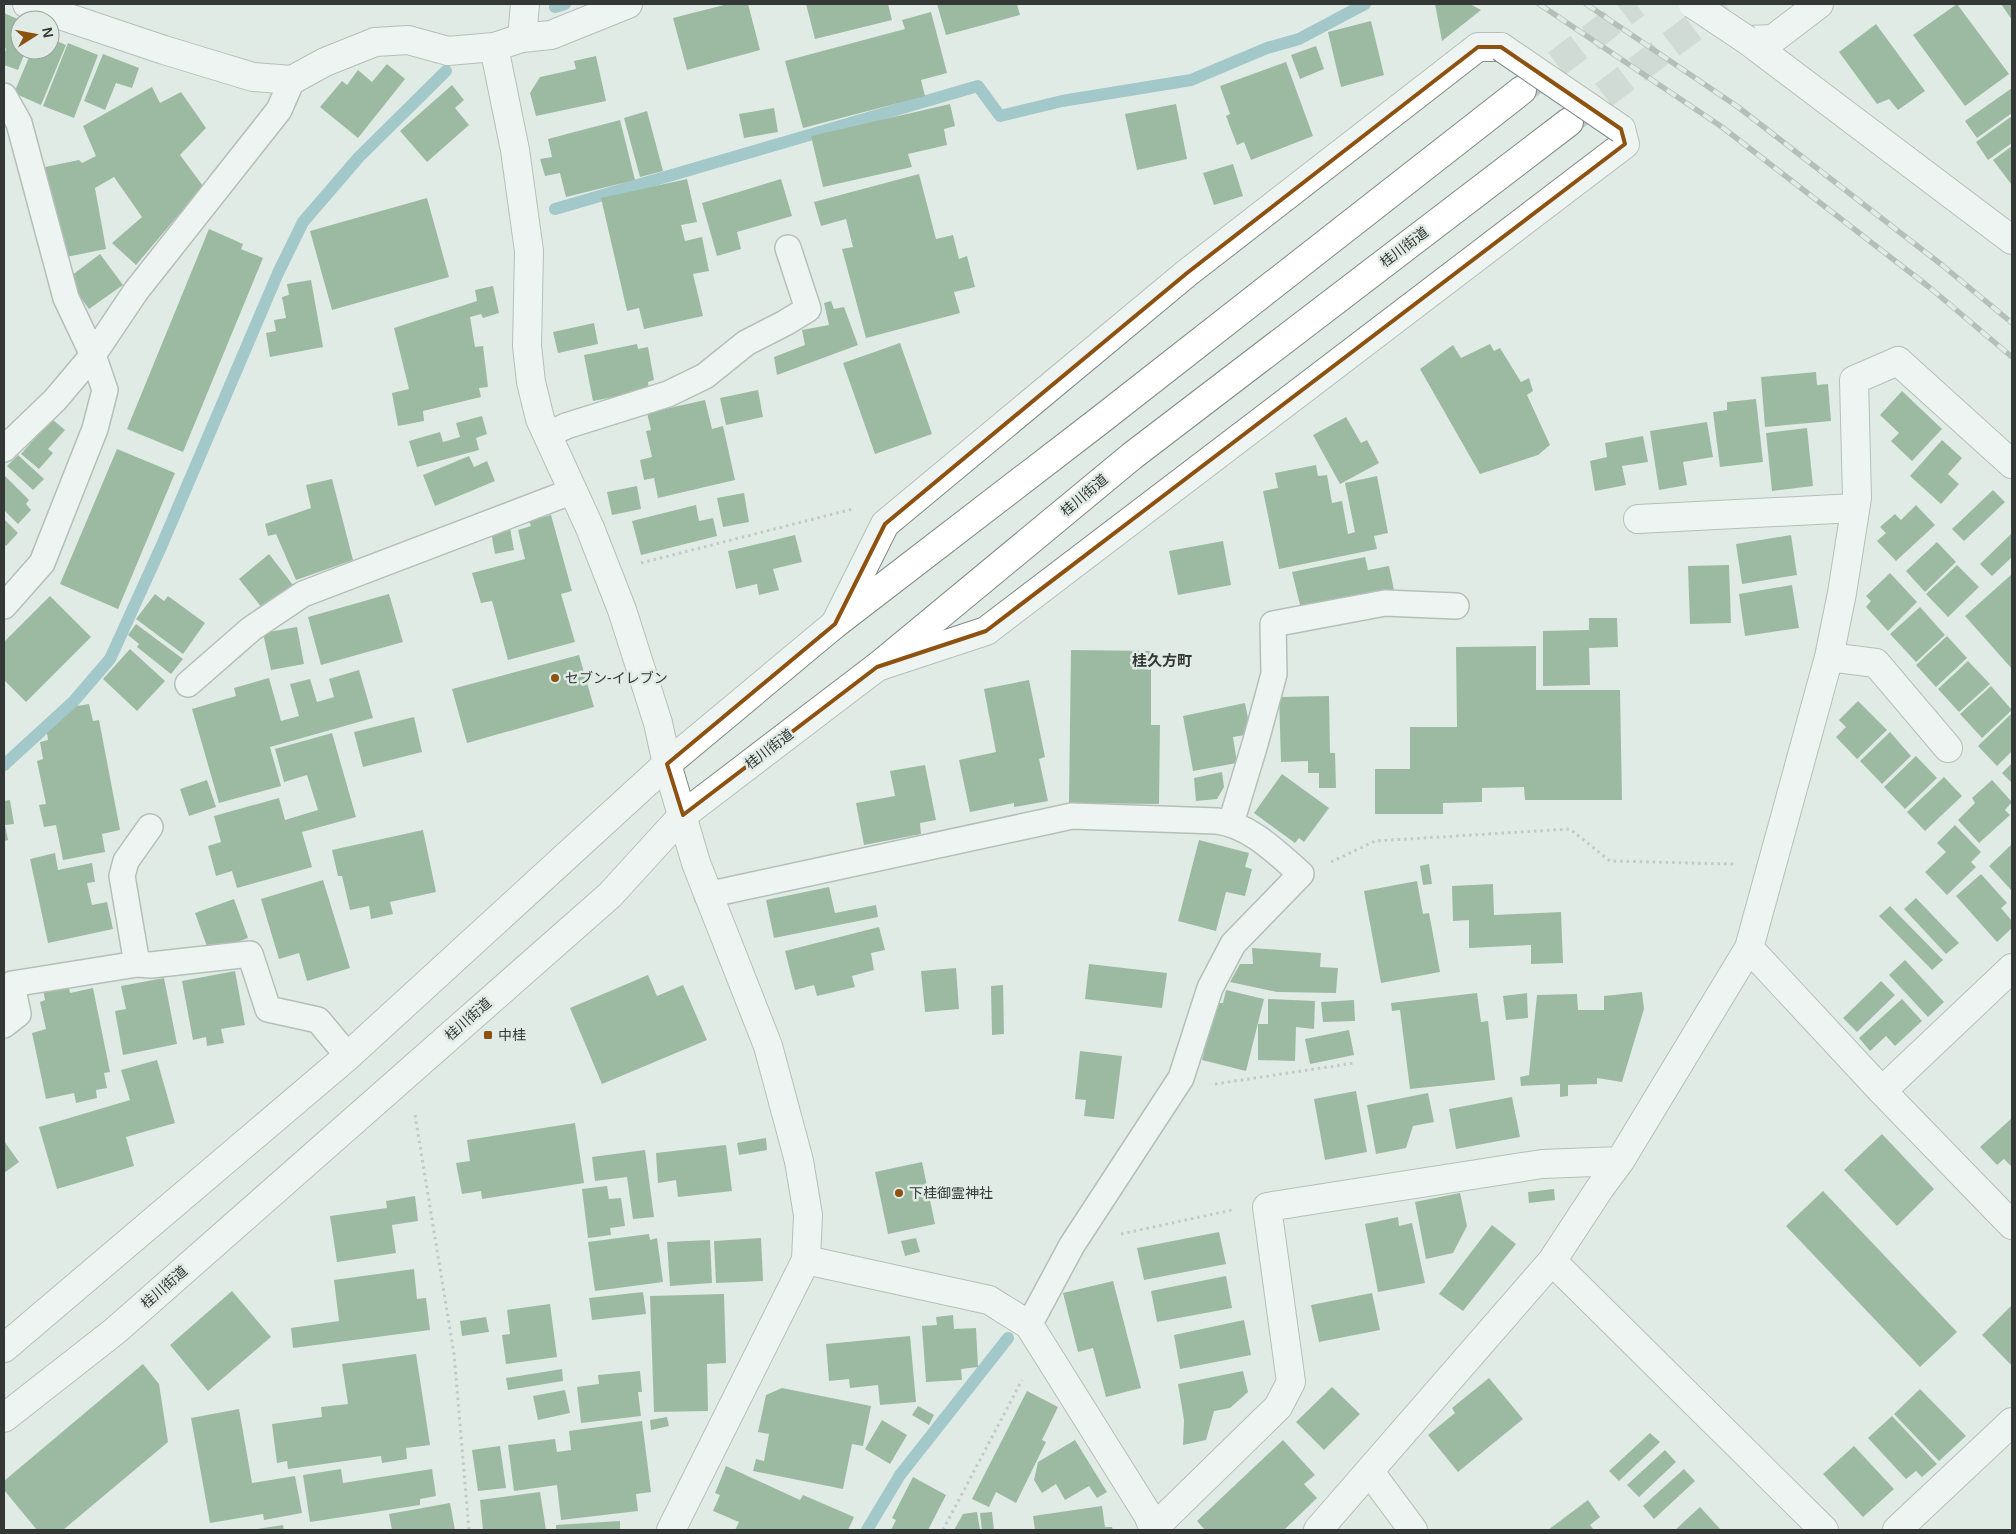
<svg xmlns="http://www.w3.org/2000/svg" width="2016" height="1534" viewBox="0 0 2016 1534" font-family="Arial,'Noto Sans JP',sans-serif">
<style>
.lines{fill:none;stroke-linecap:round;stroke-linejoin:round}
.stream{stroke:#5a9da8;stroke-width:12}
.building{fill:#4a7f50}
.tertiary-tunnel{stroke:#bdc7c3;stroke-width:28;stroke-dasharray:28 14;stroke-linecap:butt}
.service-casing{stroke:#808b86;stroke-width:28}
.minor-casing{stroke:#808b86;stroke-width:30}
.tertiary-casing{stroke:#808b86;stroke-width:30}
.path{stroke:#9ba3a0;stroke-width:3;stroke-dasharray:2.5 4;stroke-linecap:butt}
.service{stroke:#fff;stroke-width:25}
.minor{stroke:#fff;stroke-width:28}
.tertiary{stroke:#fff;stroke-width:28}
.rail-casing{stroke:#828986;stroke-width:5.5}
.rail{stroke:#e0ebe6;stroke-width:4;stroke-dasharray:11;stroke-linecap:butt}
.minor-bridge-casing{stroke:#808b86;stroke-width:30;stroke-linecap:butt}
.minor-bridge{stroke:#fff;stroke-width:28}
.marked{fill:none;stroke:#8d5110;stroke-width:4;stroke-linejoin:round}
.poi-dot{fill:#8d5110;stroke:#e0ebe6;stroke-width:2}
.labels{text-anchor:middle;stroke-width:5;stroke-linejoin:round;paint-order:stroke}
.street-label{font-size:14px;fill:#333735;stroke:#e0ebe6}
.poi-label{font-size:14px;fill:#333735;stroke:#e0ebe6;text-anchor:start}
.neighbourhood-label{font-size:15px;font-weight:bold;fill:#333735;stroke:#e0ebe6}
</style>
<rect width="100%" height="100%" fill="#e0ebe6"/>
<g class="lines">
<path class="stream" d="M555 7 565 4
M555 209 978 86 1000 116 1062 101 1191 80 1267 48 1299 39 1365 4
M4 765 73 702 110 659 161 547 278 273 303 222 359 157 446 71
M867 1530 900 1475 1008 1338"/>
</g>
<path class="building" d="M728 4H748L760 50 687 70 673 18Z
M806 4H888L892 20 815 39Z
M937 4H1017L1020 15 946 35Z
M1435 4H1470L1481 10 1442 41Z
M1957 4 2009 74 1965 106 1913 35Z
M2001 4H2012V20Z
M931 12 947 73 921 80 925 96 803 128 785 61 905 29 902 20Z
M4 13 20 20V50H26L18 70 4 65V55L6 49 4 47Z
M1371 21 1384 75 1341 87 1328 32Z
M1876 24 1925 91 1898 110 1889 99 1877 104 1839 52Z
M50 38 66 45 41 105 14 93 32 50H50Z
M68 43 98 55 74 118 43 106Z
M1316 46 1324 69 1300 79 1291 55Z
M103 54 139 68 132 88 116 83 105 110 84 101Z
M596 56 606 101 536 116 530 93 540 77 576 69 574 61Z
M1286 62 1313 136 1251 160 1244 142 1237 145 1226 116 1230 114 1220 86Z
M387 64 405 79 358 138 320 107 342 81 347 85 358 70 372 82Z
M452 85 464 100 455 108 469 125 427 162 400 131Z
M152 87 160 103 181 92 206 128 180 155 203 186 136 265 112 243 142 217 114 177 95 188 106 249 61 258 45 167 79 160 82 163 96 156 83 126Z
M2012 88V113L1977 138 1965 121Z
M950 104 955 126 944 129 947 145 908 154 912 167 823 187 811 136Z
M1176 104 1187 159 1137 170 1125 114Z
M774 108 778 132 744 138 739 114Z
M647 111 663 171 640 177 624 118Z
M2012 116V143L1988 160 1976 142Z
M620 120 635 180 566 197 560 173 545 176 540 159 552 157 548 139Z
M2012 146V183L2011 184 1993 160Z
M1233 164 1243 196 1214 205 1203 173Z
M919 174 936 239 953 235 959 259 967 256 975 287 954 292 960 313 866 338 842 249 853 247 846 219 821 226 814 202Z
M687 179 697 222 681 225 685 241 702 237 709 271 693 274 703 316 644 329 639 308 627 311 601 198Z
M781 179 792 216 737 232 741 249 717 256 702 203Z
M427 198 449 277 332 310 310 231Z
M209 229 243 244 241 249 263 258 183 452 127 429Z
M100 254 123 285 89 309 67 279Z
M311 280 323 347 270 357 266 333 276 331 274 320 286 318 282 297 289 295 287 284Z
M493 286 499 313 483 318 481 314 470 317 475 347 483 346 488 387 479 388 481 397 423 411 424 421 398 426 392 393 409 389 394 328 477 301 475 290Z
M831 301 834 309 844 307 858 345 777 375 774 357 805 345 802 330 829 325 824 303Z
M594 323 598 344 558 353 553 332Z
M900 343 932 434 875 454 843 363Z
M637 344 638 349 648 347 654 380 648 382 649 390 593 401 584 355Z
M1490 344 1494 351 1500 348 1521 382 1529 378 1533 391 1527 395 1550 445 1538 455 1480 474 1420 369 1453 345 1461 358Z
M1816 372 1817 385 1828 384 1831 421 1765 427 1761 377Z
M758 390 763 417 726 425 720 398Z
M1902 391 1942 429 1912 461 1891 441 1899 433 1880 415Z
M1756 399 1763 462 1720 467 1713 412 1727 410V402Z
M705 400 712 429 723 426 735 480 658 498 654 478 644 480 640 460 652 457 646 431 651 430 647 413Z
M482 416 487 434 476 438 479 450 417 467 409 441 440 432 443 442 460 437 456 423Z
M1346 417 1361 443 1367 440 1379 463 1340 484 1313 435Z
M52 419 65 430 48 449 53 453 39 469 21 454Z
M1707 422 1713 457 1683 462 1687 485 1659 490 1650 431Z
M1807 428 1813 486 1772 491 1766 433Z
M1643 436 1648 462 1622 466 1626 485 1595 491 1590 461 1607 457 1605 443Z
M1942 440 1962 458 1948 474 1959 484 1941 504 1910 476Z
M117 449 175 473 118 609 60 584Z
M18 455 44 479 33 490 7 466Z
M469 456 474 467 487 461 495 481 435 506 423 475Z
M1316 465 1318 476 1327 475 1332 503 1342 501 1348 534 1355 532 1345 483 1377 476 1388 533 1374 536 1377 549 1279 569 1263 491 1278 488 1275 473Z
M4 475 29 500 26 504 31 510 18 524 4 510Z
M332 479 353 560 296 580 276 534 268 536 265 524 311 508 306 485Z
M637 486 641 509 612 515 607 492Z
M1993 490 2005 502 1964 541 1952 529Z
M744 493 749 522 723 527 717 498Z
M696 505 699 521 713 518 717 536 641 555 632 521Z
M1916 505 1935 525 1896 561 1877 541 1886 533 1880 527 1895 514 1901 520Z
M551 515 572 591 561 594 575 642 508 660 492 601 481 603 472 573 525 559 518 530 531 526 529 521Z
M4 519 18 533 6 546 4 544Z
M510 528 514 550 495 554 491 532Z
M2012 533V557L1992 576 1980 564Z
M795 535 802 562 773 569 779 590 759 595 757 584 736 589 728 551Z
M1791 535 1797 575 1742 584 1736 544Z
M1223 541 1231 585 1178 595 1169 551Z
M1937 542 1956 562 1925 592 1906 571Z
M269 554 293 585 263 609 239 579Z
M1365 557 1368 570 1389 566 1394 590 1301 609 1292 572Z
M1729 565 1731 623 1690 624 1688 566Z
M1957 565 1979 587 1948 617 1926 594Z
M1890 573 1917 602 1888 631 1866 607 1871 601 1866 596Z
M2012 574V669L1965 616Z
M1792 585 1799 628 1745 636 1739 594Z
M155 594 164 601 168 596 205 623 183 654 136 619Z
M389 594 403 642 321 665 308 617Z
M50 596 91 637 26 702 4 680V642Z
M1920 607 1945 635 1916 662 1890 634Z
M1589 618H1617L1618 647 1589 648 1590 685 1543 686V631L1589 630Z
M136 624 183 659 171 674 137 647 139 644 128 635Z
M297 627 304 664 271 670 263 633Z
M1947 636 1967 658 1936 687 1916 665Z
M1536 646V690H1620L1622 800H1525L1524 787 1482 788V802L1443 803V814H1375V769H1410V727H1457L1456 647Z
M130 649 165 681 137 711 103 679Z
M1071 650 1151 651V725H1160L1159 804 1069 803Z
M579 655 594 707 467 743 452 689Z
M1968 661 1990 684 1959 712 1938 689Z
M359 670 373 718 270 747 281 786 219 803 192 709 236 696 234 688 269 678 281 721 299 716 290 684 310 679 317 702 334 697 329 679Z
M1029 680 1045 757 1039 759 1048 801 1014 807V803L970 812 959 760 996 752 984 689Z
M1991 686 2012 710 1982 738 1960 714Z
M1329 696 1330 753H1335L1336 788H1319V773H1308V761L1281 762 1279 697Z
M1858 701 1887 730 1857 759 1836 737 1846 727 1839 720Z
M1245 703 1251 734 1233 737 1237 763 1193 771 1183 716Z
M89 704 93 721 99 720 120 830 102 834 105 852 63 860 56 825 44 827 39 805 46 804 37 761 43 759 40 742 48 740 47 733 77 706Z
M2012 713V751L1997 766 1978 746Z
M414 717 422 752 363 767 354 732Z
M1890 732 1911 756 1882 784 1860 761Z
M332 733 356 817 302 832 312 867 237 888 232 871 216 876 208 846 221 842 214 816 279 798 285 820 318 810 307 775 284 782 275 749Z
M1916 756 1937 778 1905 809 1884 787Z
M2012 763V783L2002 773Z
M925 765 936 820 920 823 921 834 864 845 856 803 895 796 890 771Z
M1222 772 1224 787 1217 799 1196 801 1194 778Z
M1282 774 1329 808 1304 842 1299 838 1295 843 1254 813Z
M1944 777 1962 796 1925 831 1907 812Z
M207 780 216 807 189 816 180 789Z
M1992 780 2012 802 2005 810 2010 815 1979 843 1958 820 1975 803 1972 798Z
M10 800 14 824 5 825 8 840 4 841V801Z
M1955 825 1981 852 1971 862 1976 867 1947 895 1925 872 1946 852 1937 843Z
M423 830 436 892 390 902 393 914 371 919 369 906 350 910 342 876H338L332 850Z
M1199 840 1249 853 1245 867 1252 869 1245 896 1226 892 1216 931 1178 921Z
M2012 844V891L1989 866Z
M55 853 58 870 92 863 95 882 87 883 92 905 107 902 113 929 48 943 30 859Z
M1429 864 1432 884 1423 885 1420 866Z
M1981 874 2007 903 2001 908 2012 921V928L1997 942 1956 896Z
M323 880 350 968 307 981 299 953 279 959 261 899Z
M1417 881 1423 914 1429 913 1440 972 1381 983 1364 891Z
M1493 884 1494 915 1561 912 1563 963 1531 964V945L1469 948V920L1453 921 1452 886Z
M829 887 835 913 876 905 878 917 774 938 766 900Z
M1916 898 1959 943 1946 954 1904 909Z
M234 899 248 938 209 952 195 913Z
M1890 906 1943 960 1932 970 1879 916Z
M879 927 885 950 871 953 874 970 852 976 855 987 817 996 814 985 795 990 785 951Z
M1252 948 1321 953 1320 967 1338 968 1336 993 1277 992 1230 982 1240 964H1253Z
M1905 960 1944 1002 1928 1017 1889 975Z
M1089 964 1167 973 1162 1008 1085 999Z
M956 968 959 1009 925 1012 921 971Z
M235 971 245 1025 221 1029 224 1043 207 1046 206 1037 193 1040 182 981Z
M648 975 657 996 683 985 707 1040 602 1084 570 1008Z
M164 978 177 1044 123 1055 115 1011 126 1009 121 986Z
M1881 981 1895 995 1857 1032 1843 1018Z
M68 984 70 993 93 988 110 1072 104 1073 107 1088 96 1090 97 1098 76 1103 74 1093 46 1099 32 1033 46 1029 40 1002 45 1000 43 989Z
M1003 985 1004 1034 992 1035 991 986Z
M1226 990 1264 999 1246 1071 1202 1060 1217 1003H1223Z
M1642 992 1644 1009 1622 1082 1597 1078V1084L1568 1085V1096L1560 1097V1084L1521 1086 1520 1077 1529 1075 1537 995 1577 994 1578 1010H1604V996Z
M1477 993 1481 1022 1488 1021 1495 1080 1410 1089 1400 1010 1392 1011 1391 1003Z
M1527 993 1528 1018 1506 1020 1503 996Z
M1268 999 1315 1001 1314 1029 1296 1027 1295 1061 1258 1060V1024H1268Z
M1902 999 1922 1021 1895 1046 1886 1036 1870 1051 1859 1038Z
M1354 1000 1355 1021 1323 1022 1321 1002Z
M1349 1030 1354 1055 1310 1064 1305 1039Z
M1080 1051 1122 1056 1114 1119 1084 1116 1086 1100 1075 1099Z
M157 1060 175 1123 126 1137 134 1166 57 1189 39 1127 130 1100 121 1070Z
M1356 1091 1367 1152 1325 1160 1314 1099Z
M1428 1093 1434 1122 1413 1126 1406 1148 1376 1154 1367 1105Z
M1512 1097 1520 1137 1456 1149 1449 1109Z
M2012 1118V1167L2004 1159 1997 1165 1980 1147Z
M575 1123 584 1183 482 1199 481 1191 462 1194 456 1163 470 1161 467 1140Z
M1882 1134 1934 1189 1897 1226 1844 1170Z
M766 1138 767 1150 739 1155 737 1143Z
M4 1141 19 1162 4 1173Z
M726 1145 732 1191 678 1197 676 1180 658 1183 656 1153Z
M645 1150 654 1217 633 1219 627 1177 595 1181 592 1157Z
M922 1162 935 1224 888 1234 875 1172Z
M607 1186 609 1199 621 1198 625 1226 610 1228 611 1235 588 1238 582 1189Z
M1554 1189 1555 1200 1529 1203 1528 1192Z
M1823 1191 1957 1332 1920 1367 1786 1226Z
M1460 1193 1467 1226 1453 1253 1426 1259 1415 1202Z
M415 1196 418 1221 392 1225 396 1253 337 1262 330 1216 387 1208 386 1201Z
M1398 1217 1399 1226 1412 1223 1425 1283 1378 1292 1365 1224Z
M1492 1225 1516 1244 1463 1311 1439 1294Z
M1219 1232 1226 1264 1144 1280 1137 1248Z
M649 1234 650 1240 657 1238 663 1282 595 1291 588 1242Z
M761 1238 763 1281 716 1283 714 1241Z
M916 1238 920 1252 905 1256 901 1241Z
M710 1240 712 1283 670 1286 667 1242Z
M414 1269 417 1299 426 1298 430 1330 293 1348 291 1328 339 1321 334 1280Z
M1226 1276 1232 1308 1157 1322 1151 1291Z
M1113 1281 1141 1388 1106 1397 1093 1348 1078 1352 1063 1293Z
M232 1291 271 1337 208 1391 170 1345Z
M643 1292 646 1314 592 1320 589 1298Z
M1372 1293 1380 1330 1319 1342 1311 1305Z
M724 1294 726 1363 707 1364 708 1411 654 1412 650 1296Z
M550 1304 557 1357 506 1364 502 1335 510 1334 507 1310Z
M2012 1305V1366L1982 1335Z
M953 1315 954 1329 976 1328 978 1367 961 1369 962 1380 926 1382 922 1326 937 1325 936 1317Z
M486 1317 489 1332 462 1336 460 1321Z
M1244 1320 1251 1355 1180 1369 1174 1335Z
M910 1336 916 1402 880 1405 878 1385 850 1388 849 1379 829 1381 826 1344Z
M416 1354 430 1445 406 1448 407 1459 382 1463 381 1456 288 1469 287 1461 277 1463 272 1424 322 1417 321 1407 348 1404 342 1364Z
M143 1364 159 1384 168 1442 63 1530H37L4 1490V1481Z
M562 1369 563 1381 508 1390 506 1378Z
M640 1371 642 1392H638L641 1416 581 1423 577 1387 599 1384 598 1375Z
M1243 1371 1248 1392 1230 1408 1214 1411 1206 1440 1183 1445 1184 1420 1178 1384Z
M1489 1378 1523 1419 1458 1472 1428 1435 1455 1413 1452 1408Z
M1332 1387 1360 1414 1324 1450 1296 1422Z
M782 1388 871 1406 863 1446 852 1444 843 1489 753 1471 756 1459 764 1461 769 1434 758 1432 766 1395Z
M1920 1389 1966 1436 1939 1461 1894 1414Z
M565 1390 570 1413 538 1420 533 1396Z
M1027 1391 1058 1407 1042 1440 1046 1442 1016 1503 996 1492 989 1507 972 1499Z
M918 1406 934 1415 929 1425 912 1415Z
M239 1409 252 1483 295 1476 302 1513 264 1520 263 1514 210 1523 191 1418Z
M1892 1416 1937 1464 1922 1477 1916 1471 1906 1479 1868 1438Z
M667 1417 669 1426 651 1430 650 1420Z
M882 1420 907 1435 890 1464 865 1449Z
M642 1421 651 1492 636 1494 638 1511 561 1520 557 1485 514 1491 508 1445 555 1439 557 1452 571 1450 569 1431Z
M1650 1433 1660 1442 1619 1481 1609 1471Z
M1075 1440 1107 1492 1097 1498 1089 1486 1065 1500 1056 1484 1042 1493 1034 1480 1038 1462Z
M1283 1440 1315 1475 1304 1484 1317 1498 1284 1530H1205L1197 1521Z
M500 1446 506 1488 478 1491 472 1450Z
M1854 1446 1894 1489 1863 1517 1823 1474Z
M1665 1450 1676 1462 1639 1497 1627 1485Z
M726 1466 800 1500 803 1495 854 1517 848 1530H735L739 1522 713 1511 720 1495 715 1493Z
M341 1469 343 1483 432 1469 436 1496 420 1499V1505L310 1522 303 1475Z
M1684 1469 1695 1481 1654 1519 1643 1506Z
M913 1477 946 1495 928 1530H891L896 1520 892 1518Z
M540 1492 546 1530H483L480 1500Z
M1588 1500 1600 1517 1590 1525 1594 1530H1548Z
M450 1503 455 1530H392L389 1514Z
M1102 1506 1105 1527H1112L1113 1530H1035L1033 1516Z
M1700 1507 1721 1530H1675Z
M977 1512 980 1530H954L963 1514Z
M992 1512 994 1530H982L980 1513Z
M620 1521V1530H556V1525Z
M283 1525 284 1530H257V1529Z"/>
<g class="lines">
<path class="tertiary-tunnel" d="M1523 89 1636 4
M1570 120 1725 4"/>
<g class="service-casing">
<path id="service" d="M4 96 19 123 66 298 93 355 105 390 95 429 42 563 4 606
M548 435 566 426 668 394 705 376 746 343 785 323 808 309 788 248
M4 449 55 400 93 355 136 291 279 110 292 80
M188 684 251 629 303 594 573 491
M1231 823 1255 744 1274 674 1273 624 1385 603 1456 606
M707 895 1072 816 1217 821C1250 825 1277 853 1301 874L1233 944 1210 988 1181 1078 1072 1245 1029 1325
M137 964 122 876 126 861 150 827
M4 1025 18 1014 12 984 137 964 151 965 250 954 268 1009 318 1020 348 1056"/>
</g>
<g class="minor-casing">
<path id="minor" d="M27 4 164 50 253 77 292 80 325 62 375 42 408 40 448 51 494 47 522 38 551 35 628 4
M522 38 525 4
M1747 40 2012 240
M1747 40 1773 39 1819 4
M494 47 515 150 529 251 527 346 531 382 540 419 590 528 622 610 658 723 667 764 696 863 768 1046 799 1161 808 1215 806 1260 989 1300 1029 1325 1148 1515 1154 1530
M1638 519 1855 508
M835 624 885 524 1187 273 1478 47H1501
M1829 657 1876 663 1948 748
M877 667 986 631 1625 144 1621 129
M1749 948 1882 1091 2012 1225
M1882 1091 2012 968
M1552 1261 1824 1530
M1153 1529 1278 1407 1291 1382 1267 1207 1542 1164 1620 1161
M671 1530 806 1260
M1318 1530 1552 1261 1600 1188 1620 1161 1749 948 1829 657 1842 593 1857 498 1854 380 1898 361 2012 464
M1897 1530 2012 1422"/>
</g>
<g class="tertiary-casing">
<path id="tertiary" d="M4 1348 348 1056 667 764 835 624 1099 421 1522 90
M4 1418 115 1331 610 895 683 815 877 667 1132 456 1569 122
M1370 1472 1413 1530"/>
</g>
<path class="path" d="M641 563 853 509
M1331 862 1375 841 1570 829 1610 861 1734 864
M1215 1084 1355 1063
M415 1115 454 1354 469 1530
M1121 1234 1232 1210
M943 1530 1022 1380"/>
<use href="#service" class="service"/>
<use href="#minor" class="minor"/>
<use href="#tertiary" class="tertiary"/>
<g class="rail-casing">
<path id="rail" d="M1539 4 1722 127 1929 287 2012 357
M1586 4 1738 107 1942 265 2012 323"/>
</g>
<use href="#rail" class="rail"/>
<g class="minor-bridge-casing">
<path id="minor-bridge" d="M1693 4 1747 40
M1501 47 1621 129"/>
</g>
<use href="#minor-bridge" class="minor-bridge"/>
</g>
<path d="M0 0H2016V1534H0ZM1478 47H1501L1621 129 1625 144 986 631 877 667 683 815 667 764 835 624 885 524 1187 273Z" fill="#e0ebe6" fill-opacity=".55" fill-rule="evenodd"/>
<path class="marked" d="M1478 47H1501L1621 129 1625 144 986 631 877 667 683 815 667 764 835 624 885 524 1187 273Z"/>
<g class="poi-dot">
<circle cx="555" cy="678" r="5"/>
<rect x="483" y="1030" width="10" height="10" rx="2.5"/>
<circle cx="899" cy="1193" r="5"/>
</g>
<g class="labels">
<g class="street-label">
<text transform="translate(1404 247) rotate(-37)" y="5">桂川街道</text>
<text transform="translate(1084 495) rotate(-40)" y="5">桂川街道</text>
<text transform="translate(769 749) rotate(-37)" y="5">桂川街道</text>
<text transform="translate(468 1019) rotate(-41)" y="5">桂川街道</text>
<text transform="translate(164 1287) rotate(-41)" y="5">桂川街道</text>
</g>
<g class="poi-label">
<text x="565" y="683">セブン-イレブン</text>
<text x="498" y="1040">中桂</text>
<text x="909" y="1198">下桂御霊神社</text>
</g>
<g class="neighbourhood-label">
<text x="1162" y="666">桂久方町</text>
</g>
</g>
<rect width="2016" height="1534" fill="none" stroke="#333735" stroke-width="10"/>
<g transform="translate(35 35) rotate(79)"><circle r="24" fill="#e0ebe6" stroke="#9ba39f"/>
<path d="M0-4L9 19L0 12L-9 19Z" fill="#8d5110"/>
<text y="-8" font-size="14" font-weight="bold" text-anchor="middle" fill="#333735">N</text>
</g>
</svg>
